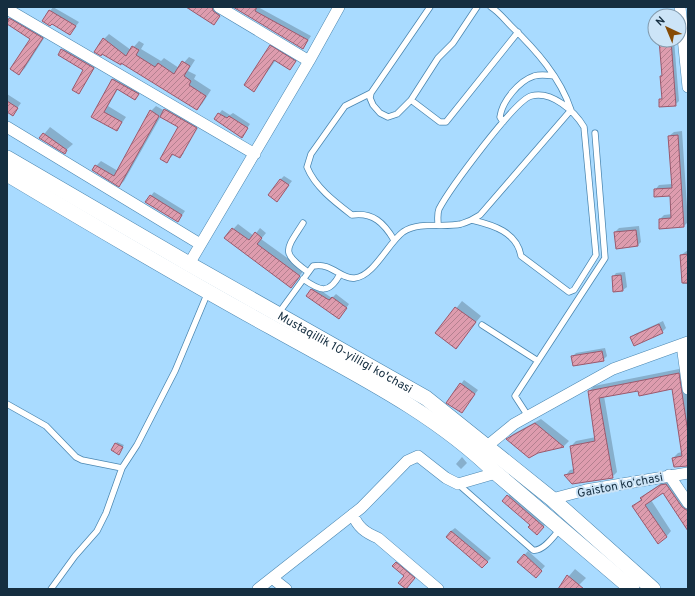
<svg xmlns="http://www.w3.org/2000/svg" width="695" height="596" viewBox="0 0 695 596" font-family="Overpass,sans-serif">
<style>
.shadow{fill:#0003}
.building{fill:url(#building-hatch);stroke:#9b596d}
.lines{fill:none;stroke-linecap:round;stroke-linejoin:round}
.service-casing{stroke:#4b87b1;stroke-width:7}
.minor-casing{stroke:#4b87b1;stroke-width:12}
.secondary-casing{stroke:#4b87b1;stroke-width:16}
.service{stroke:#fff;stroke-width:5.5}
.minor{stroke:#fff;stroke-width:11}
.secondary{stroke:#fff;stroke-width:15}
.labels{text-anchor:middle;stroke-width:4;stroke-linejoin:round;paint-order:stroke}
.street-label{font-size:12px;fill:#152e40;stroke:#cce4f7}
</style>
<defs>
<pattern id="building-hatch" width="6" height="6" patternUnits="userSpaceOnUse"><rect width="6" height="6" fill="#de9cae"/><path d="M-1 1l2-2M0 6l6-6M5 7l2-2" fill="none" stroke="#b3808f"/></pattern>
</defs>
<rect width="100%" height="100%" fill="#a9dbff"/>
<path class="shadow" d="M53 7 79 22 70 34 52 23 43 21Z
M188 7H218L224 10 214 23Z
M235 7H258L311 36 303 48Z
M16 13 48 32 25 68 19 74 31 39 10 19Z
M660 13H672L673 16H657Z
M109 34 131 50 139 41 144 44 141 49 161 61 164 58 179 68 189 57 195 60 188 71 196 75 194 79 211 90 202 104 197 109 122 62 120 64 104 39Z
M276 40 301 55 290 69 276 60 254 90 270 46Z
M658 40H674L679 101 675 105 660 100 663 97V75L661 46H658Z
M66 46 97 64 79 93 85 69 59 55Z
M118 74 143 89 135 99 118 89 108 106 126 117 117 130 92 116 113 79Z
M7 94 21 103 13 114 7 111Z
M170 105 201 123 184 152 200 124 199 123 182 153H184L180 157 174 154 167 161 180 127 161 116 124 181 119 186 96 166 101 161 118 171 151 111 156 106 165 111Z
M222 110 230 115 233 113 250 124 241 137 215 119Z
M50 127 73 144 64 152 41 138Z
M682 131 688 222 684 226 660 228V219L664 215 672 214 670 195 655 190 659 185 672 184 669 136 674 132Z
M284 176 292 181 277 200 280 180Z
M154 192 185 211 178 221 146 202Z
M238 224 254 236 260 228 266 233 261 239 304 270 295 282 225 238Z
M639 226 641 242 637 246 615 232 619 228Z
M688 250V284H683L681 255Z
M625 272 627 287 623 290 613 277 616 273Z
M314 286 332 298 336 294 349 304 342 314 311 290Z
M462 301 481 316 456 347 437 333Z
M663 321 666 328 662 332 631 337 635 334Z
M605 348 607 356 603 360 572 357 576 353Z
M684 368 688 388V464L673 458 678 453 682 452 673 388 639 390 604 396 617 472 612 477 566 475 570 470 575 469 571 446 576 441 596 437 589 391 594 386Z
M464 380 478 390 465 408 461 384Z
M541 419 569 441 564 446 538 452 508 439 513 434Z
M117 442 124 445 120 452 112 450Z
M462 457 467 463 461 469 456 464Z
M666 480 688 501V529L663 492 651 500 671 531 666 537 634 506 647 493Z
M512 492 547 523 540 530 532 525 504 501Z
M455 528 491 558 486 563 451 531Z
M528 551 545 566 536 576 519 561Z
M400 559 418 574 409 584 396 563Z
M575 569 586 578 578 586 581 589H558Z"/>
<path class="building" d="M186 7H212L213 11 220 16 214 25Z
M233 7H257L255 11 308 40 303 49Z
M49 10 76 26 70 35 52 24 50 26 42 21Z
M9 18 43 38 19 75 10 69 30 39 7 24Z
M103 38 126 56 132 46 139 50 136 55 155 67 158 63 174 74 182 61 190 66 184 76 191 81 189 85 206 96 197 110 121 63V65L102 54 101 56 94 52Z
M659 40H671L676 106 659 107V99H662L660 76H662Z
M270 45 296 61 290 70 274 60 254 92 244 85Z
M61 49 94 68 79 94 72 90 83 70 58 55Z
M112 79 139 94 135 100 117 89 104 112 122 122 117 131 91 117Z
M7 101 18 108 13 116 7 112Z
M164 109 197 128 180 158 172 154 167 163 160 159 178 127 160 117Z
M150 110 159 116 119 187 92 170 95 165 114 176Z
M218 113 227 118 229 116 248 128 242 138 214 119Z
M43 133 67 150 65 154 39 138Z
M678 135 684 227 659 229V219L671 218 670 196 654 197V189L672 188 668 136Z
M280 179 289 185 277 202 268 195Z
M150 195 182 215 178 222 145 202Z
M232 228 249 240 255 232 262 238 257 244 300 276 291 288 224 238Z
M636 230 638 246 616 249 614 232Z
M688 254V283H682L680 255Z
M621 275 623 291 613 292 612 276Z
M311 289 329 300 332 297 347 308 339 319 306 296Z
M455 307 476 322 456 349 435 333Z
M659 324 663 333 634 346 630 337Z
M602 351 604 361 573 366 571 356Z
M679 373 688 433V466L674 467 672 458 682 456 672 389 639 396 638 391 599 398 613 478 572 484 564 475 574 473 570 446 595 441 588 391Z
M460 383 475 394 462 413 446 403Z
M535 423 564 447 538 453 529 458 506 439Z
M115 443 123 447 119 455 111 450Z
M666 484 682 507 688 511V531L663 493 645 505 667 537 658 544 632 506 642 500 640 498 660 485Z
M507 495 544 527 537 535 528 527 530 525 502 501Z
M451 531 488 562 482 568 446 537Z
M524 554 542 571 536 578 517 562Z
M396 562 415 578 406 589 398 583 404 576 392 566Z
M567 575 584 589H558Z"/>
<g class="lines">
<g class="service-casing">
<path id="service" d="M430 7 371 93 370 98 373 105 380 113 388 117 397 114 411 100 438 58 453 43 477 7
M371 93 345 106 311 154 307 167C315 187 335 202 352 215 373 212 384 223 394 240
M411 100 440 122H446L518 32
M503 122 500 117C502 101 519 81 534 76 541 74 547 75 554 76
M303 223C286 250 280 252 308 272
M438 224C438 220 437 214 439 209 449 190 514 101 531 96 552 90 575 112 584 127L596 255 574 290 569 292 521 256C517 232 493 225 472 220
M303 279C320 291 329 295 340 274
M278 314 313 266C332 262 341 280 355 278 374 276 388 243 403 232 420 221 443 228 461 224 468 222 474 219 480 215L571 110C560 77 536 50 511 26 505 20 499 12 491 7
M482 325 538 361
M7 404 46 426 76 457 82 460 122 468
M528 416 515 396 605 258 595 133
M458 484 533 550C543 552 554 536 560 529
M51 589 75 556 97 531 106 513 122 468 137 445 175 371 208 292"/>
</g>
<g class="minor-casing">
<path id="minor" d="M219 7 309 61 339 7
M680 7 688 87
M7 9 255 154
M7 127 200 244
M189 264 309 61
M682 345 688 389
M481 451 514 424 613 369 688 342
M669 475 688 503
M552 499 586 490 688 473
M353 514C357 527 366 533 378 538L438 589
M272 578 286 589
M258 589 361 508 407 461 418 456 446 478 458 484 496 473"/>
</g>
<g class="secondary-casing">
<g id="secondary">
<path id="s1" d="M7 158 189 264 426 398 552 499 653 589"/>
<path d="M7 174C94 226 182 278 271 327 349 371 432 410 496 473L632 589"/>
</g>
</g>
<use href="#service" class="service"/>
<use href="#minor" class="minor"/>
<use href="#secondary" class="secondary"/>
</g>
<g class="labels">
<g class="street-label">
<text dy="4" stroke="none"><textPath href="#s1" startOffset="390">Mustaqillik 10-yilligi ko'chasi</textPath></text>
<text transform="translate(620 485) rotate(-11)" y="4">Gaiston koʻchasi</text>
</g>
</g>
<rect width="695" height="596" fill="none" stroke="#152e40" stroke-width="16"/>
<g transform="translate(667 28) rotate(316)"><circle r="19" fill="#cce4f7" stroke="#839bae"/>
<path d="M0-3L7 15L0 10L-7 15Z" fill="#864b05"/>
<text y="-6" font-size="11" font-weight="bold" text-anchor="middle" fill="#152e40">N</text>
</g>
</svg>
